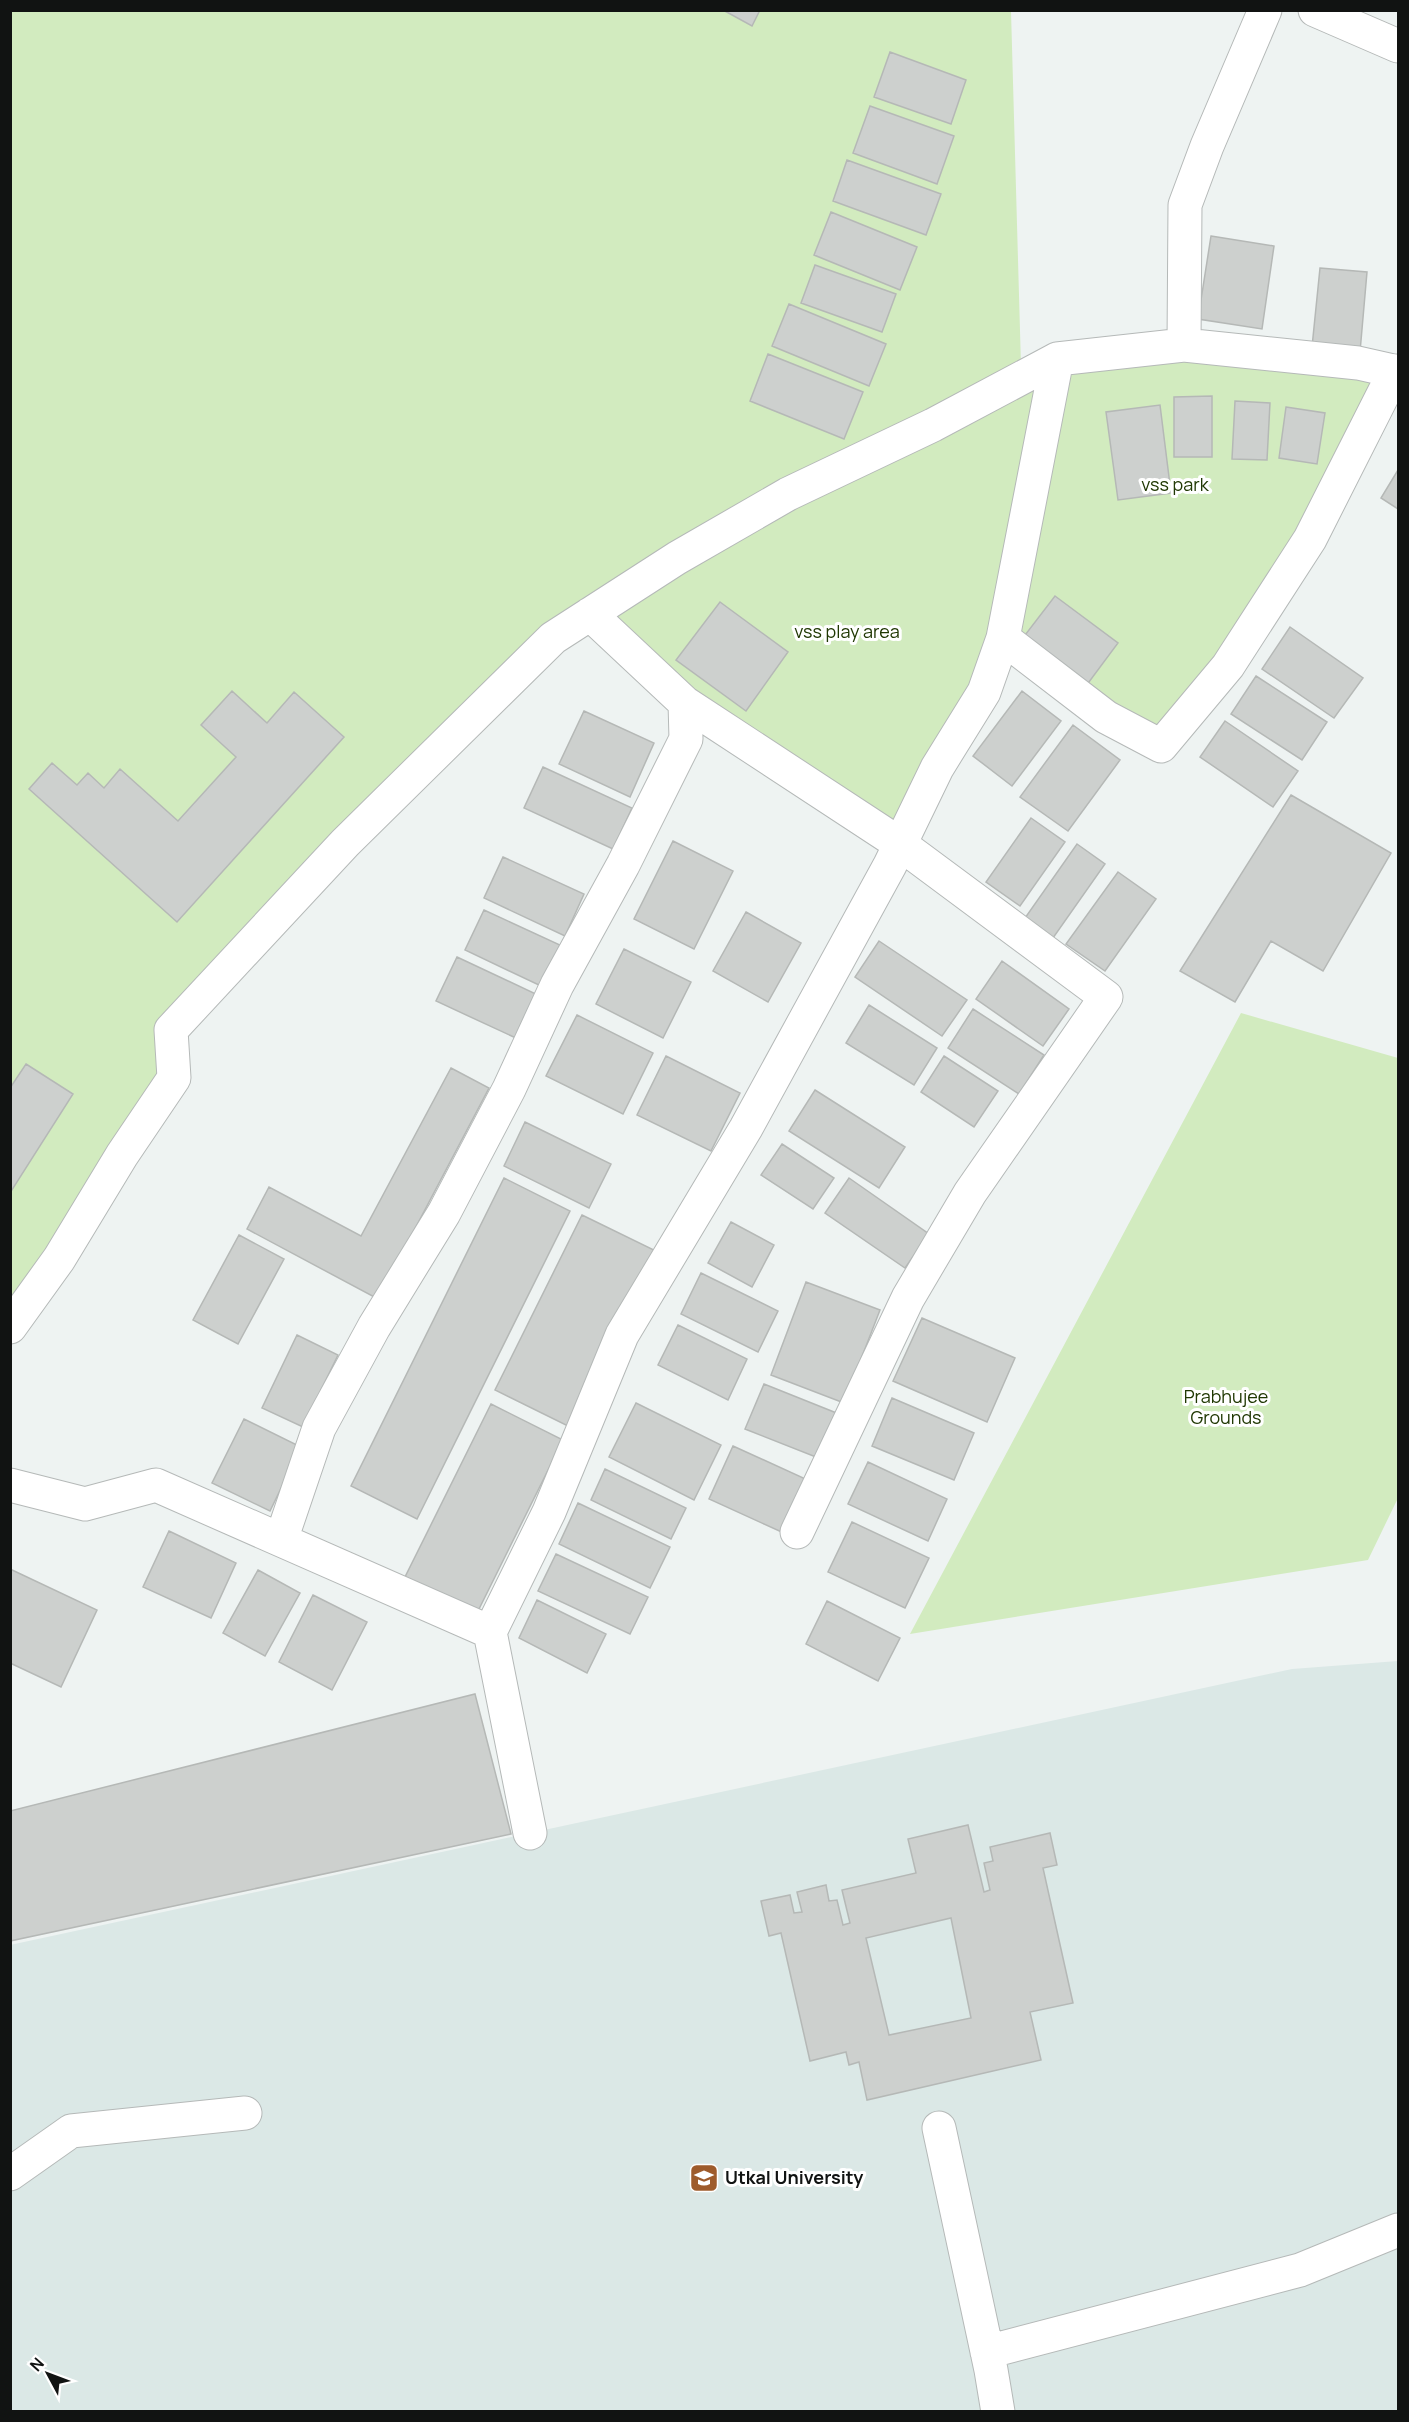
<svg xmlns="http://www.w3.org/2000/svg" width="1409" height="2422" viewBox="0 0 1409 2422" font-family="Manrope,sans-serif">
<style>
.built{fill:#dbe8e6}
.green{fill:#d2ebbf}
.building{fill:#cdd0ce;stroke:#b5b8b6;stroke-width:1.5;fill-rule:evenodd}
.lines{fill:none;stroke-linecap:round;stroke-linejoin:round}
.minor-casing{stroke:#b5b9b8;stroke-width:35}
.minor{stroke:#fff;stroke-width:33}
.labels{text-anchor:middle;stroke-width:6;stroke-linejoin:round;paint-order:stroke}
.park-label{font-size:18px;fill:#203803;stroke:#fff}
.poi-label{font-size:18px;font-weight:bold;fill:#111312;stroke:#fff;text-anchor:start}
</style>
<rect width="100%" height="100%" fill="#eef3f2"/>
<path class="built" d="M1398 1661V2411H11L10 1945 1292 1669Z"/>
<path class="green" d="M11 11H1011L1021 366 631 576 178 1011 164 1073 11 1322Z
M1126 352 1393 372 1347 458 1159 745 1003 638 1057 361Z
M1051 367 1002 624 897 836 790 764 594 615Z
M1241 1013 1398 1058V1498L1368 1560 910 1634Z"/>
<path class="building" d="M723 10H760L752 26Z
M890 52 966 80 951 124 874 97Z
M870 106 954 136 937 184 853 153Z
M847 160 941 194 926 235 833 201Z
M831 212 917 247 900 290 814 255Z
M1211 236 1274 246 1262 329 1198 319Z
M815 265 896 294 882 332 801 303Z
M1320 268 1367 272 1360 352 1312 347Z
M789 304 886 344 869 386 772 346Z
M768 354 863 392 844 439 750 401Z
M1212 396V457H1174V397Z
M1235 401 1270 403 1267 460 1232 459Z
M1160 405 1171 493 1118 500 1106 412Z
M1286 407 1325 413 1317 464 1279 458Z
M1398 470V509L1381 498Z
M1055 596 1118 643 1086 686 1022 639Z
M720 602 788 652 746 711 676 660Z
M1290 627 1363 678 1334 718 1262 669Z
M1256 676 1327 722 1302 760 1231 714Z
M232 691 267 723 294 692 344 737 177 922 29 789 52 763 77 785 88 773 104 788 120 769 178 821 236 757 201 725Z
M1022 691 1061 721 1012 786 973 756Z
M584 711 654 743 630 797 559 764Z
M1225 721 1298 771 1273 807 1200 757Z
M1073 725 1120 760 1068 831 1020 797Z
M543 767 632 808 613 849 524 808Z
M1291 795 1391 853 1323 971 1271 941 1235 1002 1180 971Z
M1031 818 1065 842 1020 906 986 882Z
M673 841 733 871 694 949 634 919Z
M1077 844 1105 864 1053 938 1025 918Z
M503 857 584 894 565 936 484 898Z
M1118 872 1156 899 1105 971 1066 944Z
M484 910 560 945 541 986 465 950Z
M746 912 801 943 768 1002 713 971Z
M879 941 967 1000 942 1036 855 977Z
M624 949 691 982 663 1038 596 1004Z
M457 957 538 995 518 1039 436 1001Z
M1002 961 1069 1009 1043 1046 976 999Z
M869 1005 937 1048 914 1085 846 1043Z
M973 1009 1044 1055 1019 1094 948 1048Z
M577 1015 653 1053 623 1114 546 1076Z
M666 1056 740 1093 711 1151 637 1115Z
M944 1056 998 1091 974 1127 921 1092Z
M26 1064 73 1094 10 1193V1088Z
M451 1068 489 1088 378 1299 247 1229 269 1187 361 1236Z
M815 1090 905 1147 879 1188 789 1131Z
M525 1122 611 1164 589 1208 504 1166Z
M782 1144 834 1178 813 1209 761 1175Z
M504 1178 570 1211 417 1519 351 1486Z
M849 1178 929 1234 905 1268 825 1213Z
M582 1215 658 1252 570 1427 495 1390Z
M731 1222 774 1245 752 1287 708 1263Z
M239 1235 284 1259 238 1344 193 1320Z
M701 1273 778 1311 758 1352 681 1314Z
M806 1282 880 1310 844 1403 771 1375Z
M922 1318 1015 1358 987 1422 893 1381Z
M678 1325 747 1359 728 1400 658 1365Z
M297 1335 338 1355 303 1427 262 1408Z
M764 1384 839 1414 821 1459 745 1429Z
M892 1398 974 1433 954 1480 872 1446Z
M636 1403 721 1445 694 1500 609 1457Z
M491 1404 563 1440 477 1613 405 1577Z
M244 1419 301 1447 270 1511 212 1483Z
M733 1446 810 1481 786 1534 709 1499Z
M868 1462 947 1499 928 1541 848 1504Z
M605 1469 686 1508 671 1539 591 1500Z
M578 1503 670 1547 650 1588 559 1544Z
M852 1522 929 1558 905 1608 828 1572Z
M169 1531 236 1563 211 1618 143 1587Z
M556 1554 648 1597 630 1634 538 1591Z
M10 1569 97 1610 61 1687 10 1663Z
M258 1570 300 1593 265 1656 223 1633Z
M313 1595 367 1622 332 1690 279 1662Z
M537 1600 606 1634 587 1673 519 1638Z
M827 1601 900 1638 878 1681 806 1644Z
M475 1694 511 1834 10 1941V1811Z
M968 1825 984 1892 990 1890 984 1863 993 1861 990 1847 1050 1833 1057 1865 1043 1868 1073 2003 1030 2012 1041 2060 867 2100 859 2062 849 2065 846 2052 810 2061 781 1933 769 1936 761 1901 790 1895 794 1913 802 1912 797 1892 826 1885 829 1901 837 1900 843 1925 850 1923 842 1890 916 1873 908 1839ZM951 1918 971 2018 889 2035 866 1938Z"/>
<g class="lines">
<g class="minor-casing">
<path id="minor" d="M1315 10 1398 46
M1184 345 1185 205 1207 146 1265 10
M1003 638 1106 717 1161 746 1228 666 1310 539 1395 371
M685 703 900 844 1106 997 970 1193 908 1298 797 1532
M10 1327 59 1259 122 1155 174 1078 171 1030 345 843 553 638 677 558 788 494 933 425 1057 359 1184 345 1358 363 1398 372
M10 1485 85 1504 156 1485 490 1632
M281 1540 319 1428 374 1327 444 1213 509 1089 557 985 623 865 686 739 685 703 590 614
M530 1833 490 1632 549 1512 622 1335 746 1128 890 865 937 768 984 692 1003 638 1057 359
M939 2128 991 2370 998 2412
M10 2174 71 2131 245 2113
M987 2352 1300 2270 1398 2230"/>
</g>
<use href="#minor" class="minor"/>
</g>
<defs>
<g id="university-square" transform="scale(1.5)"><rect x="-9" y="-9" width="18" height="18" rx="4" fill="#9e5b2b" stroke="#fff"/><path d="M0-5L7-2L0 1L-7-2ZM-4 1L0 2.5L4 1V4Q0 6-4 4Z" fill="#fff"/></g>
</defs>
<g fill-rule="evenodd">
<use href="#university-square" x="704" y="2178"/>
</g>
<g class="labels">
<g class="park-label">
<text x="1175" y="491">vss park</text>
<text x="847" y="638">vss play area</text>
<text x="1226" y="1403">Prabhujee<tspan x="1226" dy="21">Grounds</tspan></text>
</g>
<g class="poi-label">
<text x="725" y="2184">Utkal University</text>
</g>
</g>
<rect width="1409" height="2422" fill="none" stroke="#111312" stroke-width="24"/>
<g transform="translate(48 2374) rotate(311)" stroke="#ffffff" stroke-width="4.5" paint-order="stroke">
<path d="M0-4.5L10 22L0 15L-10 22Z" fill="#111312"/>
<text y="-9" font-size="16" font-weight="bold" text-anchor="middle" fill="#111312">N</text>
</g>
</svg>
